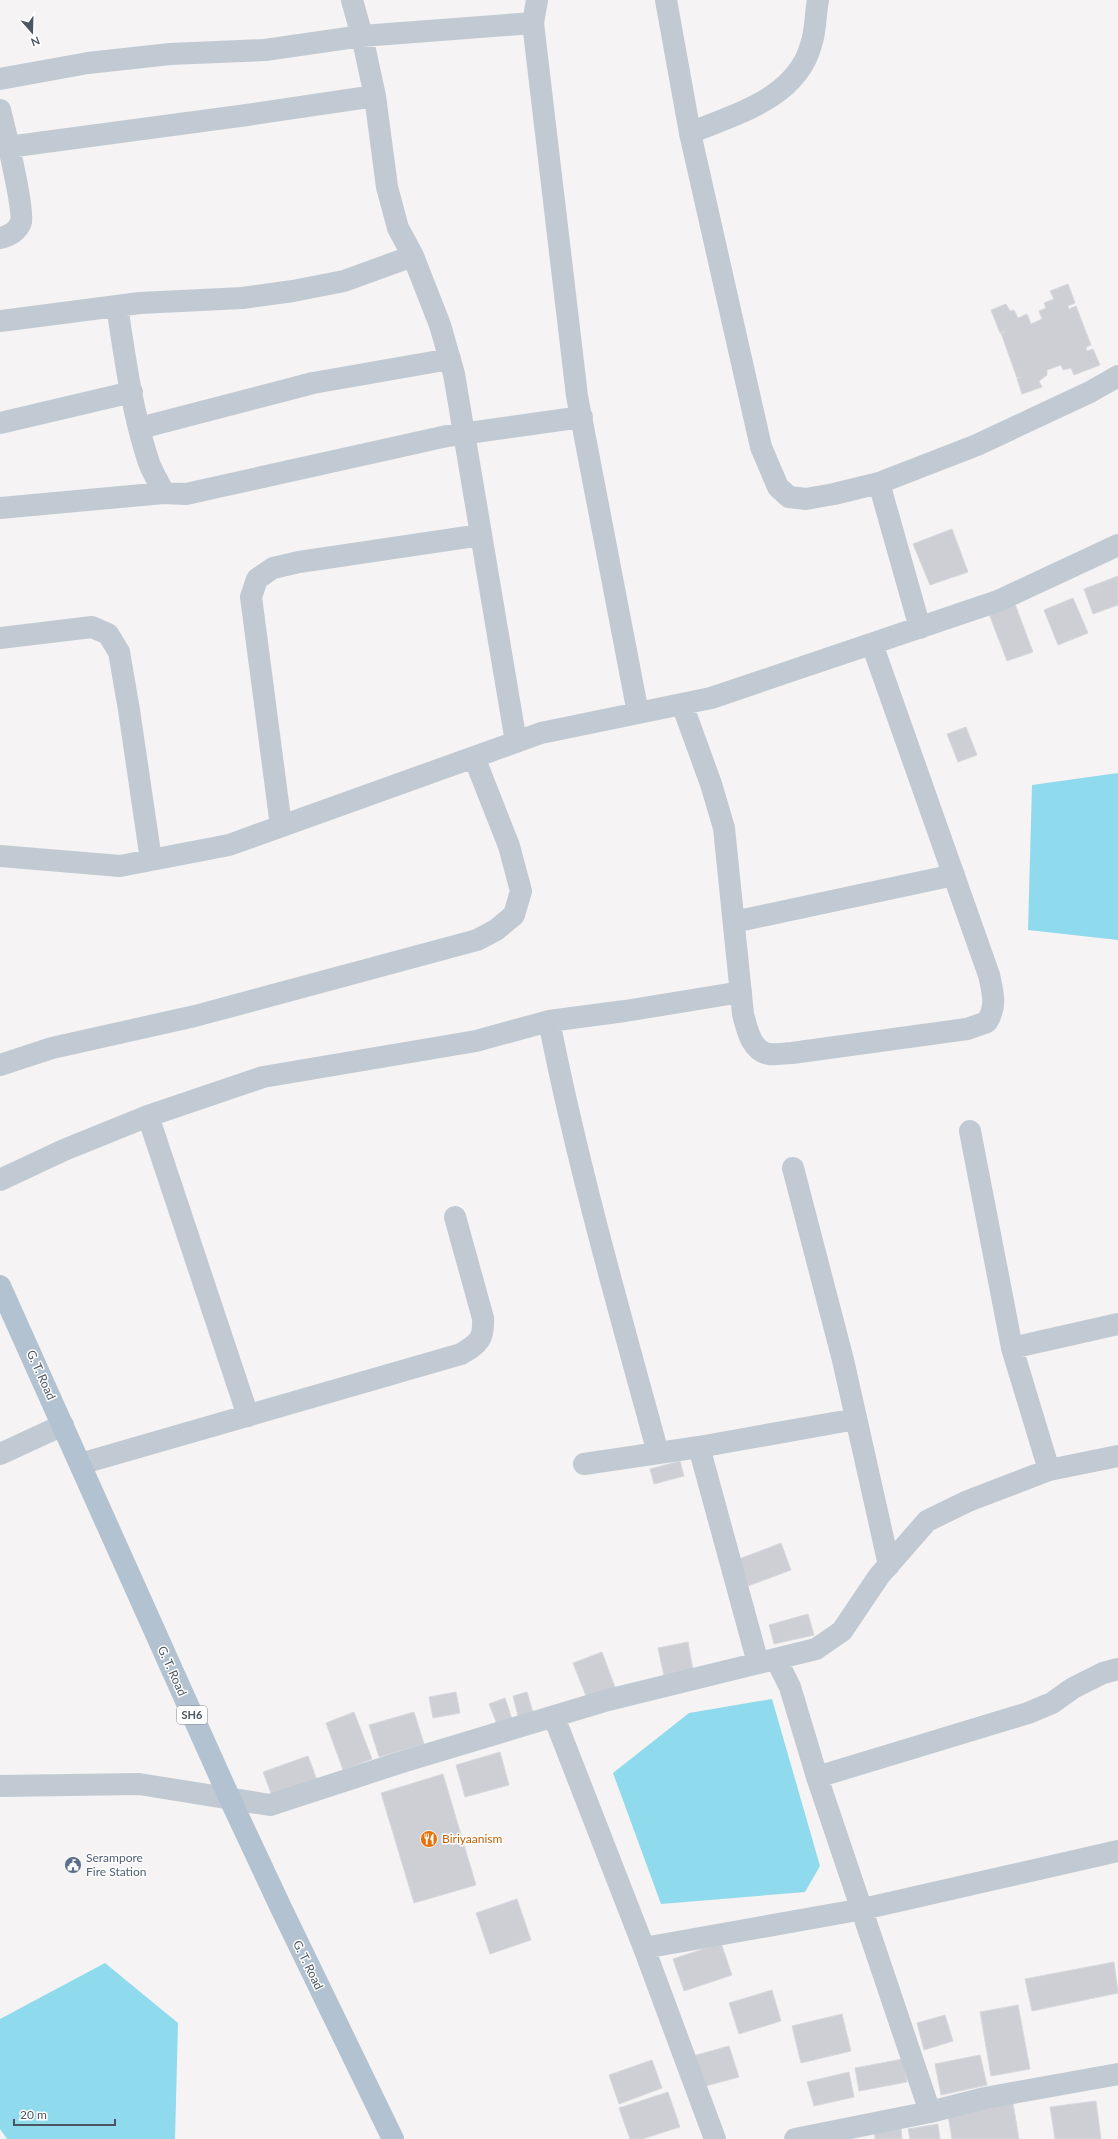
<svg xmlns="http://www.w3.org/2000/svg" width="1118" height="2139" viewBox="0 0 1118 2139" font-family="Lato,sans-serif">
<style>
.water{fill:#90daee}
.building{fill:#cdcfd5;stroke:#d7d9de}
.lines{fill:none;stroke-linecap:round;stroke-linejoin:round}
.street{stroke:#c1cad2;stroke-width:22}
.primary{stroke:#b3c2d1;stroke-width:22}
.labels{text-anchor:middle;stroke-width:3;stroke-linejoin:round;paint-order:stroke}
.shield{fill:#fff;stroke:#808990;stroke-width:1}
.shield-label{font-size:11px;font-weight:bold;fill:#4a5661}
.street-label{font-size:12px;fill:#4a5661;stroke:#fff}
.food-label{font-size:12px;fill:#c56008;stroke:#fff;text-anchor:start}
.service-label{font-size:12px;fill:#4e5e75;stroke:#fff;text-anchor:start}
</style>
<rect width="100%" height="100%" fill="#f5f3f3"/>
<path class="water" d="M1118 773V940L1028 930 1032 785Z
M772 1699 820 1866 805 1892 661 1904 613 1773 689 1713Z
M105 1963 178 2023 175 2139H7L0 2129V2019Z"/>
<path class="building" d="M1068 284 1075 303 1068 306 1069 309 1076 306 1091 345 1086 347 1087 351 1093 349 1100 365 1074 375 1071 368 1063 370 1061 365 1047 370V375L1039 381 1042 387 1022 394 1017 379 1022 377 1017 378 1001 333 1006 331 1000 333 991 310 1006 304 1010 311 1014 310 1018 318 1027 314 1031 324 1042 319 1039 311 1046 308 1044 303 1054 299 1050 291Z
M952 529 968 572 930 585 913 544Z
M1118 576V605L1093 614 1084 589Z
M1073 598 1088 633 1058 645 1044 610Z
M1015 604 1033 652 1007 661 989 614Z
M966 727 977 755 958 762 947 734Z
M680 1461 684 1476 654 1484 650 1469Z
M781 1543 791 1570 748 1586 739 1559Z
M808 1614 814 1635 774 1644 769 1625Z
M688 1642 693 1670 664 1676 658 1648Z
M602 1652 616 1690 588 1701 573 1663Z
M456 1692 460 1713 433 1718 429 1697Z
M527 1692 534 1716 519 1720 513 1696Z
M505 1698 512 1719 497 1724 489 1704Z
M354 1712 372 1759 343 1770 326 1723Z
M414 1712 424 1744 379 1757 369 1725Z
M500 1752 509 1785 465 1797 456 1765Z
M308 1756 317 1780 272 1796 263 1772Z
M443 1774 476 1885 414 1903 381 1793Z
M517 1899 531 1940 490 1954 476 1913Z
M721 1943 732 1975 684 1991 673 1959Z
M1114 1962 1118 1993 1032 2011 1025 1979Z
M772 1990 781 2021 739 2034 729 2003Z
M1018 2005 1030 2069 991 2076 980 2012Z
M842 2014 851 2051 801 2063 792 2026Z
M945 2015 953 2041 924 2050 917 2023Z
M729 2046 739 2077 702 2087 693 2056Z
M980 2055 987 2085 941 2095 935 2064Z
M903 2059 907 2082 859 2091 855 2068Z
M652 2060 662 2088 619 2104 609 2075Z
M849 2072 854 2097 814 2106 807 2082Z
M668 2092 680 2127 642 2139H630L619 2108Z
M1096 2101 1101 2139H1055L1050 2107Z
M1013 2103 1019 2139H952L948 2115Z
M938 2124 940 2139H910L908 2129Z
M901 2128 902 2139H875L874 2131Z"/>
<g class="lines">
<path class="street" d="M352 0 362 36 375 96 387 187 398 228 413 256 440 325 454 374 516 742
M537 0 533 23 577 396 638 713
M666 0 690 133 761 447 778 487 789 497 806 499 834 494 879 483 977 445 1090 392 1118 376
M0 79 88 63 170 54 265 50 362 36 533 23
M0 110C4 126 25 212 21 222 18 231 9 236 0 238
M690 133C735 114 796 99 811 45 816 31 815 15 818 0
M8 147 247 115 375 96
M117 306C125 358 132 412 149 463 153 473 159 483 164 493L186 494 447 436 582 417
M0 321 140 303 242 298 293 291 344 281 413 256
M0 423 132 392
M140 428 313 383 450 359
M879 483 920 628
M0 508 164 493
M0 638 92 627 108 634 119 652 129 710 151 860
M682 704 711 784 724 828 743 1014C747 1029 751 1051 769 1054 776 1055 785 1053 792 1053L967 1029 987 1022C997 1005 993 994 989 975L872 644
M281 826 251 597 257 579 273 568 299 562 481 535
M0 856 120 866 229 845 541 733 711 698 998 601 1118 545
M734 922 954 875
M549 1021C578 1167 619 1310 658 1453
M0 1065 52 1048 195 1016 477 940 496 930 514 915 521 891 509 846 474 757
M148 1116 248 1416
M970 1131 1012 1348 1049 1470
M793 1168 843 1360 889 1565
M0 1180 64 1150 148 1116 263 1077 476 1041 549 1021 625 1011 741 992
M1012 1348 1118 1324
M699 1447 758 1663
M0 1454 63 1425
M80 1464 461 1354C479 1343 484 1340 483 1318L455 1217
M584 1464 699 1447 856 1419
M776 1659 790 1687 817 1777 930 2112
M554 1717 644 1948
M817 1777 1028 1713 1052 1703 1073 1688 1103 1673 1118 1669
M0 1786 139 1784 270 1805 402 1762 608 1700 816 1649 842 1631 879 1576 927 1521 968 1501 1049 1470 1118 1456
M715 2139 644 1948 863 1909 1118 1851
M795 2139 930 2112 985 2098 1118 2074"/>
<path class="primary" d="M0 1286 230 1799 282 1910 393 2139"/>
</g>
<defs>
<g id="restaurant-disc" transform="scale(0.9)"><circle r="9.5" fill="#e8710a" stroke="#fff"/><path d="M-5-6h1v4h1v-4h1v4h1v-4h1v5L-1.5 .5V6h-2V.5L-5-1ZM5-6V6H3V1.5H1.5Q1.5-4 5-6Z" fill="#fff"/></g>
<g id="civic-disc" transform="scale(0.9)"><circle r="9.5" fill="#5c6f8a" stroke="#fff"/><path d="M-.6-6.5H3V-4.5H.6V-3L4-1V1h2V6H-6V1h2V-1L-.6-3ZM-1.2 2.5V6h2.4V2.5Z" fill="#fff"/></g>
</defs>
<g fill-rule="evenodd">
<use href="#restaurant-disc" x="429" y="1839"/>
<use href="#civic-disc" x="73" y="1865"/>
</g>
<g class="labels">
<rect class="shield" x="177" y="1706" width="30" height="18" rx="3"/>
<g class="shield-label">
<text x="192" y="1719">SH6</text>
</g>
<g class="street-label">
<text transform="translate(41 1375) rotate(66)" y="4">G. T. Road</text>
<text transform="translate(172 1671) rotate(66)" y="4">G. T. Road</text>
<text transform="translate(308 1965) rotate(64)" y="4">G. T. Road</text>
</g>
<g class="food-label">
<text x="442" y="1843">Biriyaanism</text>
</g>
<g class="service-label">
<text x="86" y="1862">Serampore<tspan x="86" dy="14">Fire Station</tspan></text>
</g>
</g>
<g transform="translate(32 32) rotate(160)" stroke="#ffffff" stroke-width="3" paint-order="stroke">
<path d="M0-3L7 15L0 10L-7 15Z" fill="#4a5661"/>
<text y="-6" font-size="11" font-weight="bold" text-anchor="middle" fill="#4a5661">N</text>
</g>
<path d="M14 2119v6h101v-6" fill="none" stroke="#4a5661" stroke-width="2"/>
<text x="20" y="2119" font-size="12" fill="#4a5661" stroke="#ffffff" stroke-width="3" paint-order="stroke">20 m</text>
</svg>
